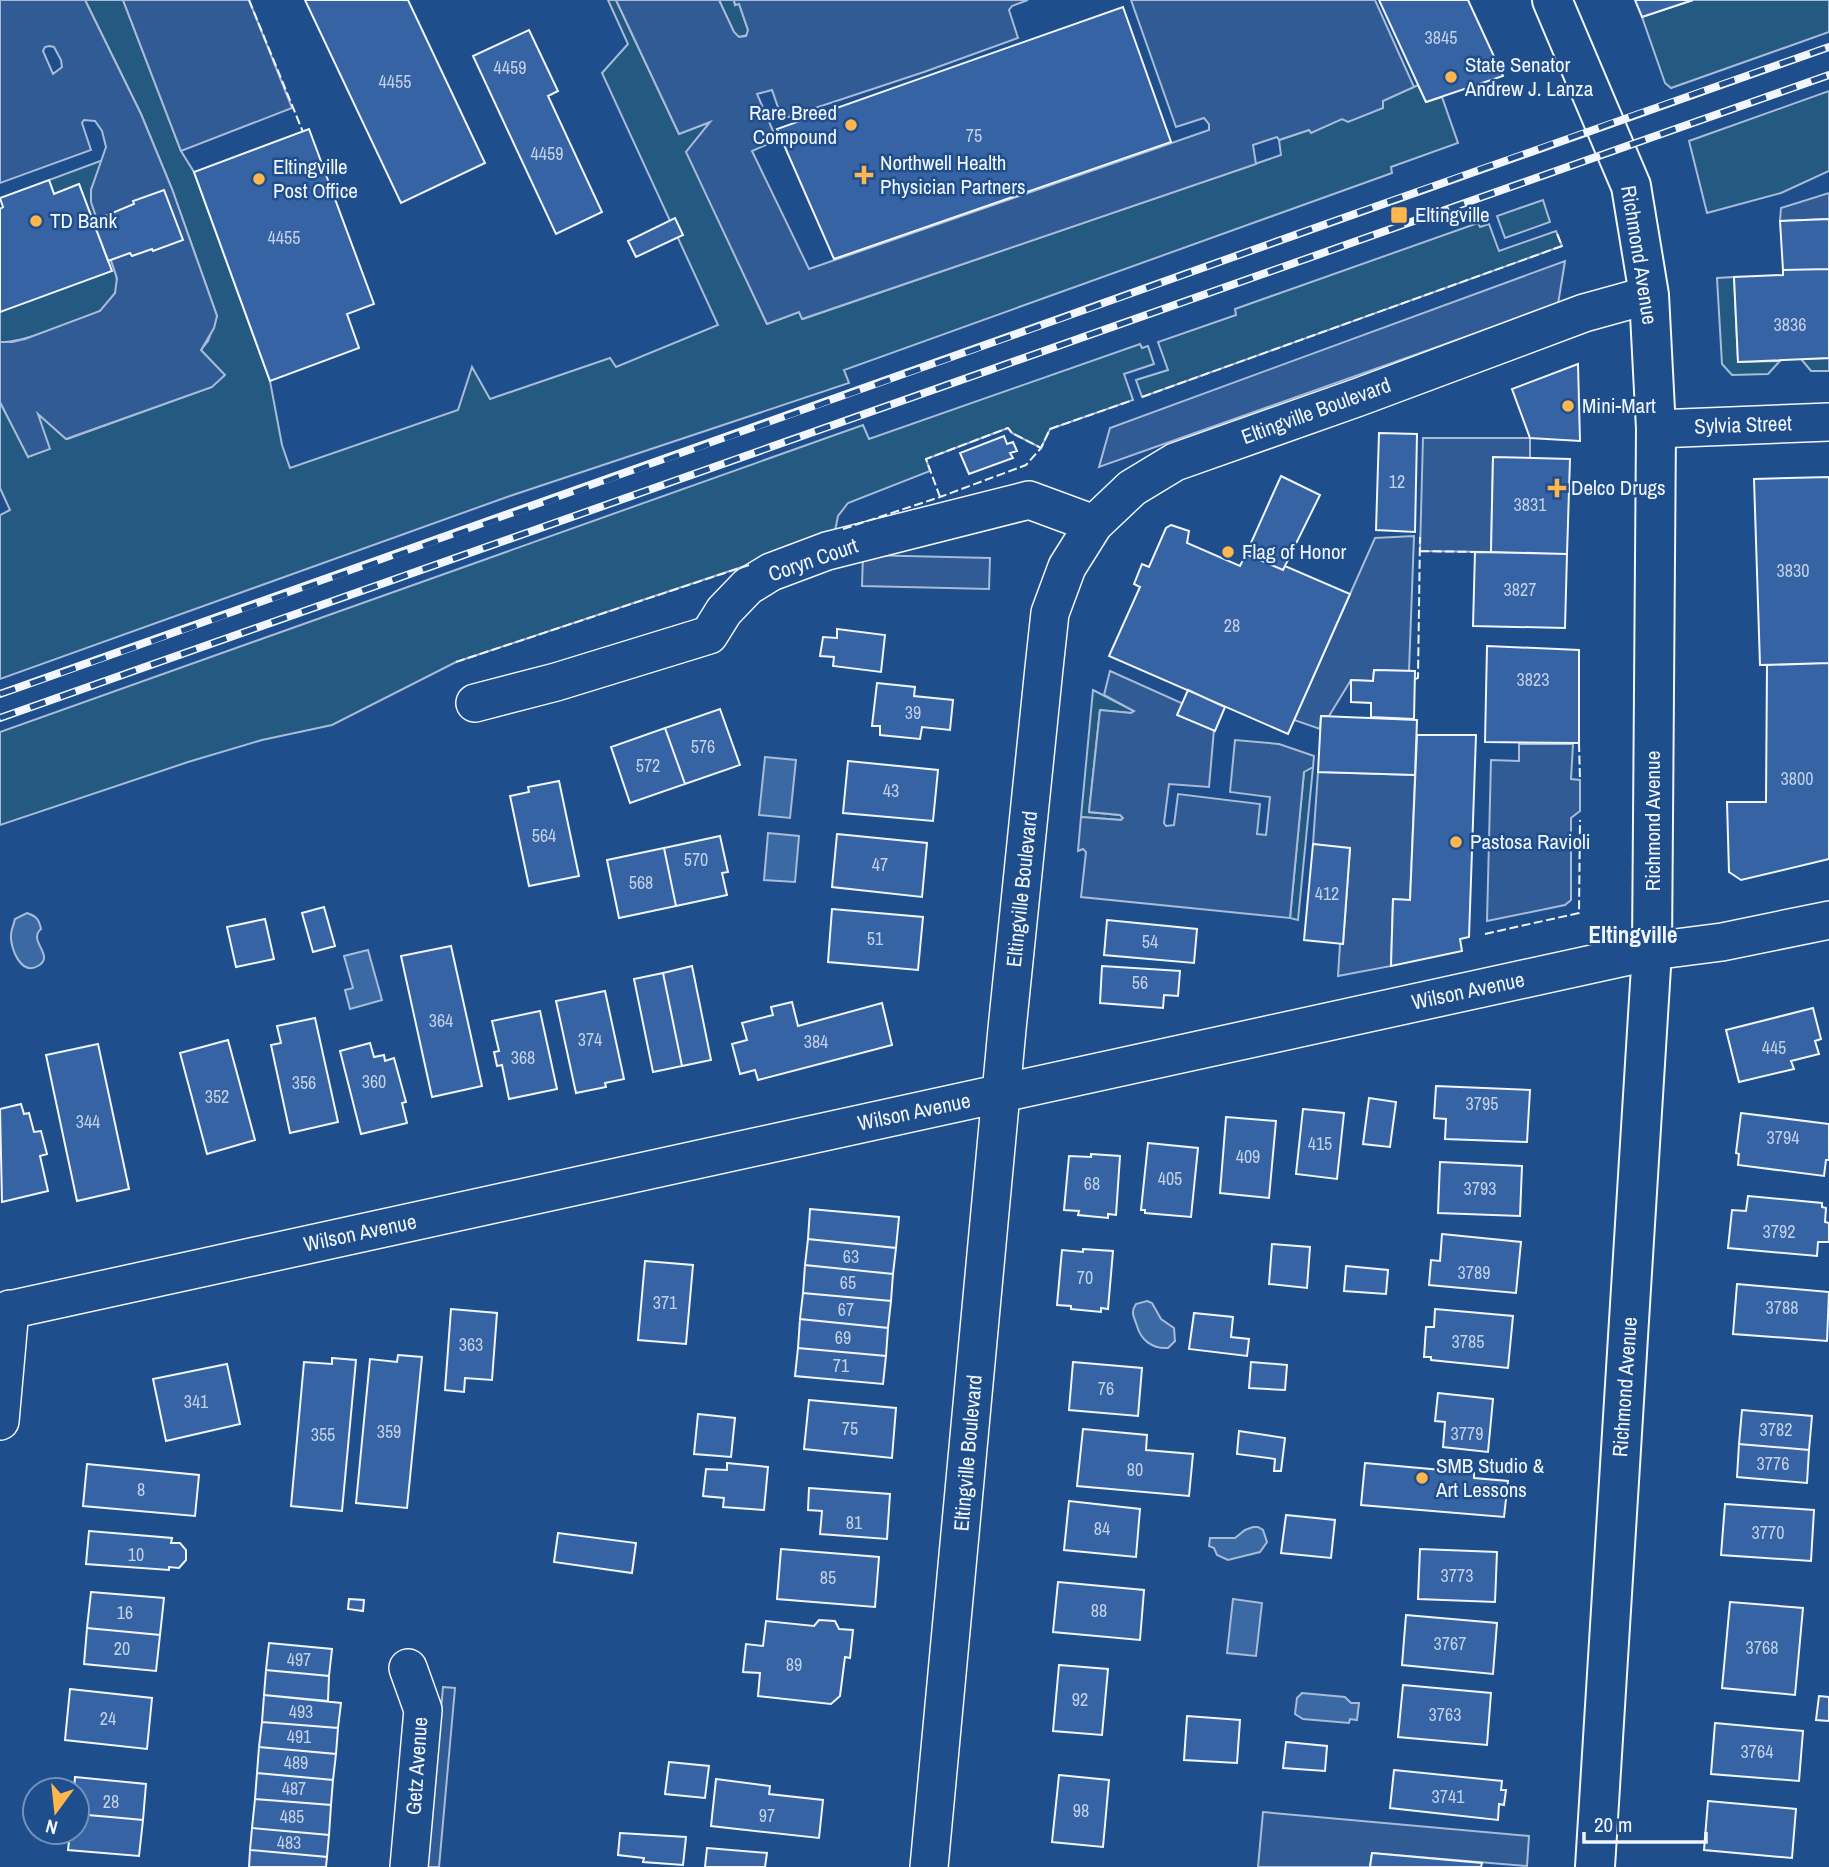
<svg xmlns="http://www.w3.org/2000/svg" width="1829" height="1867" viewBox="0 0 1829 1867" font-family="'Archivo Narrow',sans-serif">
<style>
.green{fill:#245a82;stroke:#a8bbd7;stroke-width:2}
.parking{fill:#305b95;stroke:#a8bbd7;stroke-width:2;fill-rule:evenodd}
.water{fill:#3b69a3;stroke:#a8bbd7;stroke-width:2}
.building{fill:#3563a3;stroke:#f2f6ff;stroke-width:2}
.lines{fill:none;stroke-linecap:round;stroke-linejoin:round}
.minor-casing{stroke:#f2f6ff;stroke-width:40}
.secondary-casing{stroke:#f2f6ff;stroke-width:42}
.minor{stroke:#1f4e8c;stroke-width:37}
.secondary{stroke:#1f4e8c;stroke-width:38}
.rail-casing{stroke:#f2f6ff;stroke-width:8}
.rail{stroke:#1f4e8c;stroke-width:5;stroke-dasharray:16;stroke-linecap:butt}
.fence{stroke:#f2f6ff;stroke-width:2;stroke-dasharray:9 3.5;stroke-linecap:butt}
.poi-dot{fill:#ffb74d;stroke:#1f4e8c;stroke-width:2.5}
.labels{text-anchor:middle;stroke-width:5;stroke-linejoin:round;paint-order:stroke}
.number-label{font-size:18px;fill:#c3d1e8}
.poi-label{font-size:21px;fill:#f2f6ff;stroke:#1f4e8c;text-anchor:start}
.street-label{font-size:21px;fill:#f2f6ff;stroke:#1f4e8c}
.neighbourhood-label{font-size:23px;font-weight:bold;fill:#f2f6ff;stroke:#1f4e8c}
</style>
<rect width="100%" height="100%" fill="#1f4e8c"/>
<path class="green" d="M85 0H123L181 151 194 172 270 381 282 445 290 468 458 410 472 367 490 399 610 358 616 367 718 325 602 73 628 44 608 0H616L679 134 710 122 687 152 767 324 799 312 803 319 1281 155 1279 140 1309 130 1311 132 1418 85 1426 102 1442 97 1458 143 1391 167 1392 173 844 370 849 383 507 497 0 679V515L10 510 0 488V402L28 456 37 413 67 439 212 387 201 350 208 341 217 316 172 189 141 114Z
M719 0H734L735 5 739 3 748 30V35L739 37 735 35Z
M1693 0H1829V32L1671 88 1665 83 1642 17Z
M1829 91V171L1781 193 1707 213 1689 141Z
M103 160 91 190 96 220 93 221 79 184 54 194 49 180Z
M1543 200 1550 222 1505 238 1497 216Z
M1478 223 1480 227 1489 224 1499 251 1556 231 1562 246 1142 397 1136 380 1168 370 1158 342 1236 315 1235 309Z
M111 260C114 270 120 281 116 292 113 299 105 308 98 312 79 322 20 343 0 342V312Z
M1734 277 1738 362 1780 361 1768 374 1732 375 1722 364 1717 278Z
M1140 344 1142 348 1148 346 1154 364 1124 374 1133 400 1050 429 1041 448 1012 433 1008 428 926 459 930 471 848 503 838 516 835 531 793 550 456 662 332 725 262 740 188 762 0 825V732L863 425 869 439Z
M1829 358V371H1811L1801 359Z
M1093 690 1134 711 1131 713 1100 710 1089 812 1120 815 1123 818 1121 820 1081 817Z
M1313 767 1298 920 1290 918 1304 771Z"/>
<path class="parking" d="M0 0H85L141 114 172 189 217 316 214 328 201 350 225 375 212 387 66 439 38 414 50 449 28 457 0 402V342H12L25 339 100 311 115 293 117 278 91 202V190L106 147 102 131 95 121 84 120 82 123 91 150 0 183ZM49 46 54 47 61 60 62 67 53 74 43 51 45 47Z
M123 0H249L292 108 181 151Z
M616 0H719L734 32 739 37 746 36 748 30 739 4 735 5 734 0H1028L1012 6 1009 10 1018 38 924 72 782 119 772 90 757 94 777 140 752 151 809 269 1209 130V124L1204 118 1176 127 1131 0H1375L1414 87 1383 101V108L1348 122 1342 119 1311 133 1309 130 1279 140 1277 137 1253 145 1256 164 802 319 799 312 767 324 686 152 710 122 679 134Z
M1829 193V219L1780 221 1781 208Z
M1565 261 1558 304 1099 467 1110 428Z
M1423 438H1530V458H1493L1491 552 1420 551Z
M1414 536 1409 671 1374 670 1373 681 1351 680 1329 716H1321L1320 729 1294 720 1375 538Z
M863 555 990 558 989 589 862 586Z
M1110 671 1215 718 1209 787 1169 784 1164 823 1166 826 1174 825 1178 794 1260 804 1257 834 1266 835 1270 797 1230 792 1235 740 1279 744 1314 756 1313 767 1304 772 1290 918 1081 897 1086 852 1083 849 1078 851 1081 817 1121 820 1123 818 1120 815 1089 812 1100 710 1131 713 1134 711 1104 695Z
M1519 744H1573L1571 779 1580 780V811L1571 818V900L1565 905 1487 921 1491 760 1519 761Z
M1318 772 1415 775 1410 900 1393 899 1391 966 1338 976 1340 944H1343L1350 849 1313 844Z
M443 1687 455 1688 439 1867H427Z
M1263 1812 1529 1836 1527 1866 1372 1853 1370 1867H1258Z"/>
<path class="water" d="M765 757 796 760 790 818 759 815Z
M768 833 799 836 795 882 764 880Z
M27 913C36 916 39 919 41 929 27 941 56 956 38 966 21 976 10 948 11 935 11 930 14 924 15 919Z
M368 950 382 1000 350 1009 345 990 353 988 344 956Z
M1147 1301 1152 1303 1161 1319 1174 1328 1175 1341 1168 1348C1152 1349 1141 1340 1137 1326 1134 1316 1130 1313 1136 1304Z
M1253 1527H1258L1263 1530 1267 1542 1260 1552 1228 1560 1217 1555 1214 1548 1209 1546 1210 1538H1235L1245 1530Z
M1233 1599 1262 1603 1256 1656 1227 1653Z
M1302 1693 1345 1697 1351 1703H1359L1357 1720 1350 1719 1349 1723 1303 1719 1295 1714 1297 1698Z"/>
<path class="building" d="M305 0H408L485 163 401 203Z
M1379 0H1468L1503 76 1426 102Z
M1635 0H1693L1642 17Z
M1123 7 1171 142 834 259 777 129Z
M529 30 558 91 548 96 602 212 556 234 473 56Z
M309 129 374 304 347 314 359 348 270 381 194 172Z
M49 180 54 194 79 184 112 271 0 312V209L3 207 0 198Z
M164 190 183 240 153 251 152 249 132 256 130 253 108 261 93 221 134 204 133 201Z
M675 218 683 235 636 257 628 241Z
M1829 219V269L1783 270 1780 221Z
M1829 269V358L1738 362 1734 277 1783 275V270Z
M1578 364 1580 441 1530 438 1512 389Z
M1379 433 1417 434 1415 532 1376 530Z
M1004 436 1007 444 1013 442 1017 451 1010 453 1013 458 969 474 960 453Z
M1493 457 1570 459 1567 554 1491 552Z
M1281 476 1320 495 1283 570 1246 554Z
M1829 477V663L1760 665 1754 479Z
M1171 525 1189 531 1187 543 1240 566 1246 554 1283 570 1285 566 1350 594 1288 734 1109 656 1140 587 1134 584 1142 564 1149 567 1166 528Z
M1475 552 1567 554 1565 628 1473 626Z
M837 629 885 635 881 672 833 666 834 657 820 656 823 637 837 638Z
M1487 646 1579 650V743L1485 742Z
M1829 663V859L1741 880 1729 872 1727 802H1766L1767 665Z
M1374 670 1415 671 1414 719 1371 717V703L1351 702V680L1373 681Z
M877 683 915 687 914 696 953 700 950 730 922 727 920 739 880 735V726H872Z
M1188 690 1225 707 1215 731 1177 715Z
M720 709 740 765 685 784 665 728Z
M1321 716 1417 720 1415 775 1318 772Z
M665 728 685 784 630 803 611 747Z
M1417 735H1476L1469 937 1460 939 1462 951 1391 966 1393 899 1410 900Z
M848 761 938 770 933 821 843 813Z
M559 781 579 876 529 886 510 796 529 792 528 787Z
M837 834 927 843 922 897 832 887Z
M720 836 728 872 722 873 727 895 676 906 664 848Z
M1313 844 1350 848 1343 944 1304 940Z
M664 848 676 906 619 918 607 860Z
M324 907 335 946 313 952 302 913Z
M832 909 923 917 918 970 828 962Z
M265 919 274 959 236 967 227 927Z
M1107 920 1197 929 1194 963 1104 955Z
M451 946 482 1086 432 1097 401 956Z
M692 966 711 1060 682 1066 663 973Z
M1102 966 1180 971 1178 996 1164 995 1163 1008 1100 1003Z
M663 973 682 1066 653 1072 634 979Z
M605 991 624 1079 605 1083 606 1087 576 1093 556 1001Z
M792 1002 798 1026 882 1003 892 1045 758 1080 755 1070 740 1074 732 1044 747 1040 742 1023 773 1015 771 1007Z
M1813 1008 1821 1039 1815 1041 1819 1054 1791 1061 1794 1069 1739 1082 1726 1030Z
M540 1011 557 1089 509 1099 502 1065 497 1066 494 1052 499 1051 492 1021Z
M315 1018 338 1122 290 1133 271 1045 281 1043 277 1026Z
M228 1040 255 1140 207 1154 180 1053Z
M370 1043 374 1057 384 1055 385 1061 394 1058 406 1102 402 1103 407 1123 361 1134 340 1051Z
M98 1044 129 1189 77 1201 46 1055Z
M1436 1086 1530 1090 1527 1142 1445 1139 1446 1119 1434 1118Z
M1369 1098 1396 1102 1390 1147 1363 1144Z
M21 1104 24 1114 29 1113 34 1132 41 1131 47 1154 40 1156 48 1191 2 1202 0 1109Z
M1303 1109 1344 1113 1337 1179 1296 1174Z
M1741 1113 1829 1124V1160H1826L1824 1176 1738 1165 1739 1154 1736 1153Z
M1226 1117 1276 1121 1269 1198 1220 1193Z
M1148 1143 1198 1148 1191 1217 1145 1213V1210H1141Z
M1091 1154 1120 1156 1116 1215 1108 1214V1218L1078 1215 1079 1211 1064 1210 1069 1156 1091 1157Z
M1440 1162 1522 1166 1520 1216 1438 1213Z
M1748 1196 1822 1203V1207L1826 1208 1825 1222 1829 1223V1242H1818L1817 1256 1728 1248 1732 1210 1746 1211Z
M810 1209 899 1217 896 1248 808 1239Z
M1442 1234 1521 1242 1516 1293 1429 1285 1431 1260 1440 1261Z
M808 1239 896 1248 893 1274 805 1265Z
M1272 1244 1310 1247 1307 1288 1269 1284Z
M1083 1249 1113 1251 1108 1309 1101 1308V1312L1071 1309V1306L1057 1305 1062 1250 1083 1252Z
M645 1261 693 1265 686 1344 638 1340Z
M805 1265 893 1274 891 1301 803 1293Z
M1346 1266 1388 1270 1386 1294 1344 1291Z
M1737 1284 1829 1292 1827 1341 1733 1334Z
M803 1293 891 1301 888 1328 800 1319Z
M451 1309 497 1313 492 1380 465 1378 464 1392 445 1390Z
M1435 1309 1513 1316 1508 1368 1431 1360V1357H1424L1426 1327H1434Z
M1194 1313 1233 1317 1231 1337 1249 1339 1247 1356 1189 1349Z
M800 1319 888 1328 886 1356 798 1348Z
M798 1348 886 1356 883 1384 795 1376Z
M398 1355 422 1357 407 1508 356 1503 370 1359 397 1362Z
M332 1358 356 1360 342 1511 291 1506 304 1362 332 1364Z
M1073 1362 1142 1368 1138 1416 1069 1410Z
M1251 1362 1287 1365 1285 1390 1249 1388Z
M227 1364 240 1424 166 1441 153 1379Z
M1438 1393 1493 1399 1488 1452 1443 1447 1445 1422 1435 1421Z
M809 1400 896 1408 892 1458 804 1449Z
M1742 1410 1812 1416 1809 1450 1739 1444Z
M698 1414 735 1418 731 1457 694 1454Z
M1083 1429 1147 1435 1146 1450 1193 1454 1189 1496 1077 1486Z
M1239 1431 1285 1438 1281 1471H1274L1275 1459 1237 1454Z
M1739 1444 1809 1450 1807 1483 1737 1477Z
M727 1463 768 1467 764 1510 723 1507 724 1498 703 1496 706 1469 727 1470Z
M1365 1463 1474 1473V1478L1508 1481 1504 1517 1361 1505Z
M87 1464 199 1475 195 1516 83 1506Z
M809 1488 890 1494 887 1539 820 1534 822 1511 808 1510Z
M1069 1501 1140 1509 1136 1557 1064 1550Z
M1725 1504 1814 1510 1811 1561 1721 1555Z
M1286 1515 1335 1520 1331 1558 1281 1553Z
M89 1531 172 1538 171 1543H180L186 1550V1560L179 1568 169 1567V1570L86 1564Z
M558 1533 636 1543 632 1573 554 1562Z
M781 1549 879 1557 875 1607 777 1599Z
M1420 1549 1497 1552 1495 1602 1418 1599Z
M1058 1582 1144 1590 1140 1640 1053 1632Z
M91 1592 164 1598 160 1635 87 1628Z
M349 1599 364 1600 363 1611 348 1609Z
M1730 1602 1803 1608 1795 1695 1722 1688Z
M1406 1615 1497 1623 1493 1674 1402 1665Z
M819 1620 835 1621 839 1629 853 1630 850 1658 845 1657 840 1696 831 1704 758 1696 760 1673 743 1672 746 1644 763 1646 766 1621 814 1626Z
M87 1628 160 1635 156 1671 84 1664Z
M269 1643 332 1649 329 1676 266 1670Z
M1059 1665 1108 1669 1102 1735 1053 1731Z
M266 1670 329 1676 328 1701 264 1695Z
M1403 1685 1491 1693 1487 1745 1398 1737Z
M70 1689 152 1698 147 1749 65 1740Z
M264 1695 341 1703 338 1728 262 1722Z
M1819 1696 1829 1697V1721L1816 1720Z
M1187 1716 1240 1720 1237 1763 1184 1760Z
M262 1722 338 1728 336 1754 259 1747Z
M1715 1723 1803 1731 1799 1781 1711 1774Z
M1286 1742 1327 1746 1325 1771 1283 1768Z
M259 1747 336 1754 333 1780 257 1773Z
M669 1762 709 1766 705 1798 665 1794Z
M1394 1770 1502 1781 1501 1790H1506L1504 1805 1499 1804 1498 1820 1390 1808Z
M257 1773 333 1780 331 1805 255 1799Z
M1059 1775 1109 1780 1103 1847 1052 1842Z
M75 1777 146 1784 143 1820 77 1814V1790H74Z
M716 1779 770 1786 769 1794 823 1800 819 1838 711 1826Z
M255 1799 331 1805 329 1835 252 1828Z
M1708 1801 1796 1809 1792 1858 1704 1850Z
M77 1814 143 1820 139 1856 68 1850 70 1832H77Z
M252 1828 329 1835 327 1857 250 1850Z
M620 1833 686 1837 683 1865 643 1862 644 1858 618 1855Z
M707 1848 767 1853 765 1867H705Z
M250 1850 327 1857 326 1867H249Z
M1372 1853 1482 1863 1481 1867H1370Z"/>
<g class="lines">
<g class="minor-casing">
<path id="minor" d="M1656 429 1829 422
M475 703 556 682 709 635 724 611 748 586 771 572 827 551 1029 500 1094 524
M0 1312 1652 951 1722 942 1829 920
M0 1421 10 1309
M408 1668 423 1710 409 1867
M929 1867 1007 1029 1044 668 1050 613 1067 567 1094 524 1132 488 1175 462 1359 397 1584 313 1649 295"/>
</g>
<g class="secondary-casing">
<path id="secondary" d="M1552 0 1631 186 1649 295 1656 429 1652 951 1595 1867"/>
</g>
<use href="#minor" class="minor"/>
<use href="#secondary" class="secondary"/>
<g class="rail-casing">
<path id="rail" d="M0 694C611 483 1218 259 1829 47
M0 718 1829 75"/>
</g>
<use href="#rail" class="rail"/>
<path class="fence" d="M249 0 303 132
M1142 397 1562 246 1556 231
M940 497 926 459 1008 428 1012 433 1041 448
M843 529 940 497 1026 465 1041 448 1050 429 1133 400
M1420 551 1475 552
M456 662 749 565
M1415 679 1418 678 1420 537
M1579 743 1580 780
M1485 934 1579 913 1580 820"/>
</g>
<g class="poi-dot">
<circle cx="1451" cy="77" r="7"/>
<circle cx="851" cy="125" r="7"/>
<path d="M860.5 164.5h7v7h7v7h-7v7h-7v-7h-7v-7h7z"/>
<circle cx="259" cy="179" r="7"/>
<rect x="1390" y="206" width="18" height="18" rx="3.5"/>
<circle cx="36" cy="221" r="7"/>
<circle cx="1568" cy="406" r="7"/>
<path d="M1553.5 477.5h7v7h7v7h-7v7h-7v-7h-7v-7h7z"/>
<circle cx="1228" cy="552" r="7"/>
<circle cx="1456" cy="842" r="7"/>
<circle cx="1422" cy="1478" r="7"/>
</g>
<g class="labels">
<g class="number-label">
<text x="1441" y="44">3845</text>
<text x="510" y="74">4459</text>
<text x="395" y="88">4455</text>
<text x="974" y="142">75</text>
<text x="547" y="160">4459</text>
<text x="284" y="244">4455</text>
<text x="1790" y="331">3836</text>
<text x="1397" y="488">12</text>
<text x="1530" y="511">3831</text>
<text x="1793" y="577">3830</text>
<text x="1520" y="596">3827</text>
<text x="1232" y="632">28</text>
<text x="1533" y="686">3823</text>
<text x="913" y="719">39</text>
<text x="703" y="753">576</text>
<text x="648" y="772">572</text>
<text x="1797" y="785">3800</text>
<text x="891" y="797">43</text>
<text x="544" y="842">564</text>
<text x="696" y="866">570</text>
<text x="880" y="871">47</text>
<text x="641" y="889">568</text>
<text x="1327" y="900">412</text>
<text x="875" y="945">51</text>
<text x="1150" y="948">54</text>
<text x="1140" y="989">56</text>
<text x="441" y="1027">364</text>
<text x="590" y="1046">374</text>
<text x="816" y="1048">384</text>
<text x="1774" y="1054">445</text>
<text x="523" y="1064">368</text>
<text x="374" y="1088">360</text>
<text x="304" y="1089">356</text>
<text x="217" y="1103">352</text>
<text x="1482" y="1110">3795</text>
<text x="88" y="1128">344</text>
<text x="1783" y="1144">3794</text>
<text x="1320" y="1150">415</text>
<text x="1248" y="1163">409</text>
<text x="1170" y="1185">405</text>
<text x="1092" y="1190">68</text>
<text x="1480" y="1195">3793</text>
<text x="1779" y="1238">3792</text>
<text x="851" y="1263">63</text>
<text x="1474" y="1279">3789</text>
<text x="1085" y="1284">70</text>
<text x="848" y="1289">65</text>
<text x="665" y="1309">371</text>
<text x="1782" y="1314">3788</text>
<text x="846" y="1316">67</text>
<text x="843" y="1344">69</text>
<text x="1468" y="1348">3785</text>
<text x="471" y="1351">363</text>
<text x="841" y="1372">71</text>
<text x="1106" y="1395">76</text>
<text x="196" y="1408">341</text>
<text x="850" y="1435">75</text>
<text x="1776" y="1436">3782</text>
<text x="389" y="1438">359</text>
<text x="1467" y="1440">3779</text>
<text x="323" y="1441">355</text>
<text x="1773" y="1470">3776</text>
<text x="1135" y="1476">80</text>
<text x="141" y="1496">8</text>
<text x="854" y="1529">81</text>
<text x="1102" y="1535">84</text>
<text x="1768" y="1539">3770</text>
<text x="136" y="1561">10</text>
<text x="1457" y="1582">3773</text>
<text x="828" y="1584">85</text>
<text x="1099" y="1617">88</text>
<text x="125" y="1619">16</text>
<text x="1450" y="1650">3767</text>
<text x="1762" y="1654">3768</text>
<text x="122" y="1655">20</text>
<text x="299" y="1666">497</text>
<text x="794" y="1671">89</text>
<text x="1080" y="1706">92</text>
<text x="301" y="1718">493</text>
<text x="1445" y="1721">3763</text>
<text x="108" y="1725">24</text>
<text x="299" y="1743">491</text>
<text x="1757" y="1758">3764</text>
<text x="296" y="1769">489</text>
<text x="294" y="1795">487</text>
<text x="1448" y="1803">3741</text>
<text x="111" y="1808">28</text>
<text x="1081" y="1817">98</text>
<text x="767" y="1822">97</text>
<text x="292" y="1823">485</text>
<text x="289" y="1849">483</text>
</g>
<g class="poi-label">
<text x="1465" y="72">State Senator<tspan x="1465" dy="24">Andrew J. Lanza</tspan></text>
<text x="837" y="120" text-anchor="end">Rare Breed<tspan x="837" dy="24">Compound</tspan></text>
<text x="880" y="170">Northwell Health<tspan x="880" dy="24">Physician Partners</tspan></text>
<text x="273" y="174">Eltingville<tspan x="273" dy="24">Post Office</tspan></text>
<text x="1415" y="222">Eltingville</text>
<text x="50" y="228">TD Bank</text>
<text x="1582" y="413">Mini-Mart</text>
<text x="1571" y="495">Delco Drugs</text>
<text x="1242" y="559">Flag of Honor</text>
<text x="1470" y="849">Pastosa Ravioli</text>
<text x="1436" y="1473">SMB Studio &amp;<tspan x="1436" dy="24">Art Lessons</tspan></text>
</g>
<g class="street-label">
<text transform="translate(1639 255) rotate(81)" y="7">Richmond Avenue</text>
<text transform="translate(1316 411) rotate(-20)" y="7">Eltingville Boulevard</text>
<text transform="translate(1743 425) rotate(-2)" y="7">Sylvia Street</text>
<text transform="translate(813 560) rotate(-19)" y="7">Coryn Court</text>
<text transform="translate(1653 821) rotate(-90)" y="7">Richmond Avenue</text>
<text transform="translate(1022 889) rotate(-84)" y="7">Eltingville Boulevard</text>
<text transform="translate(1468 991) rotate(-12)" y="7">Wilson Avenue</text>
<text transform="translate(914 1112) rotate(-12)" y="7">Wilson Avenue</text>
<text transform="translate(360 1233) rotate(-12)" y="7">Wilson Avenue</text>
<text transform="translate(1625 1387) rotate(-86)" y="7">Richmond Avenue</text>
<text transform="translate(968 1453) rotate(-85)" y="7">Eltingville Boulevard</text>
<text transform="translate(417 1766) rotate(-86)" y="7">Getz Avenue</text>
</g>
<g class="neighbourhood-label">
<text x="1633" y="943">Eltingville</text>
</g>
</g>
<g transform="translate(56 1811) rotate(195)"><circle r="33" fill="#1f4e8c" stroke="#7391ba" stroke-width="2"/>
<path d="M0-5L12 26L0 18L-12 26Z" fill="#ffb74d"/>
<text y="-10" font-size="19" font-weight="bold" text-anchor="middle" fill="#f2f6ff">N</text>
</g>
<path d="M1584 1832v10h122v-10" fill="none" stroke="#f2f6ff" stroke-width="3.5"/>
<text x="1594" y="1832" font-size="21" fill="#f2f6ff" stroke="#1f4e8c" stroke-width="5" paint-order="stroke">20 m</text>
</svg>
